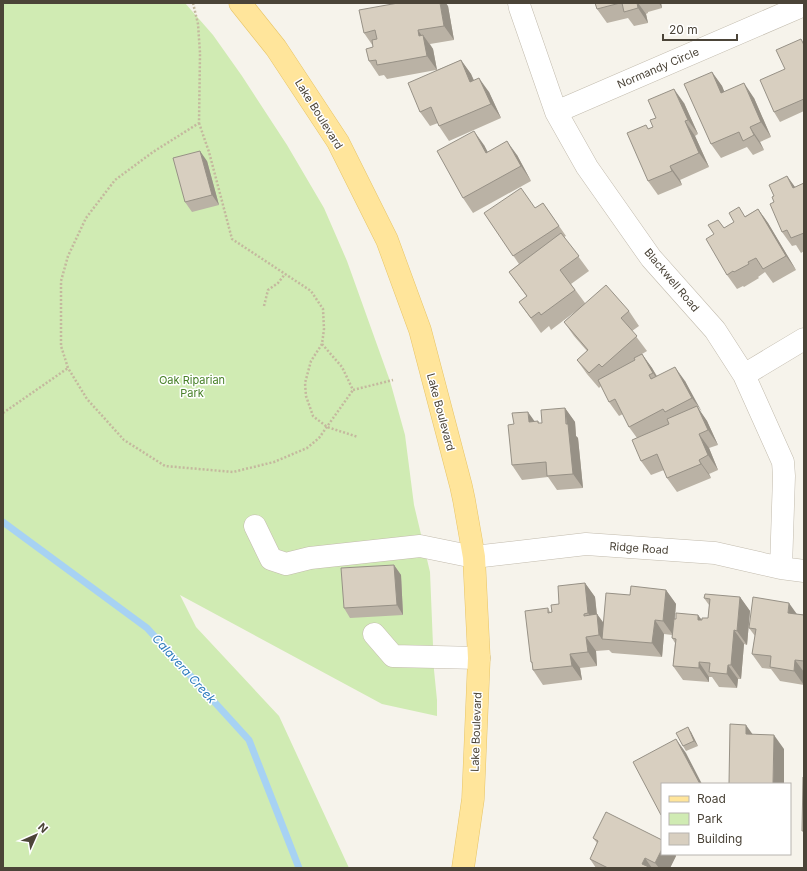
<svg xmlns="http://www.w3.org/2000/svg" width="807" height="871" viewBox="0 0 807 871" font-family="Inter,sans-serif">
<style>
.green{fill:#d0ebb3}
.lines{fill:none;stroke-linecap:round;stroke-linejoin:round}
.stream{stroke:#a7d2f3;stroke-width:7}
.minor-casing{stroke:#c2bbad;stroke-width:23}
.major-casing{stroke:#e8c567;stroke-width:23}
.path{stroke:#c4b89e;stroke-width:2.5;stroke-dasharray:2 2;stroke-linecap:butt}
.minor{stroke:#fff;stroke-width:22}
.major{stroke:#ffe59b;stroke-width:22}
.wall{fill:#bab2a5}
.shaded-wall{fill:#979186}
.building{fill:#d8cfc0;stroke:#979186}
.labels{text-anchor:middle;stroke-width:3;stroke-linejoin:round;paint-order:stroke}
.street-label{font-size:11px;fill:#4b4438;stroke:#fff}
.park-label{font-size:11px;fill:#478028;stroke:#fff}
.water-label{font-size:12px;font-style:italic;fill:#2c7bbc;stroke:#fff}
</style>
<rect width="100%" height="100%" fill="#f6f3eb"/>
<path class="green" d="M3 3H185L213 35 242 76 287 145 324 208 347 261 390 381 405 435 414 505 430 572 434 670 437 700V716L382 704 180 595 196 627 279 716 349 868H3Z"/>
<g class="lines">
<path class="stream" d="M3 522 147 628 249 740 299 868"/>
<g class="minor-casing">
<path id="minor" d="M519 3 520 8 556 112 587 167 651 258 715 330 744 375 783 462 784 476 781 568
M556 112 804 5
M744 375 804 339
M255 526 271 559 286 564 310 558 420 546 474 557 586 544 715 553 781 568 804 571
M374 634 393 656 479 658"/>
</g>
<g class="major-casing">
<path id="major" d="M240 3 276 48 338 142 387 240 420 330 461 486 464 500 474 557 479 658 473 799 463 868"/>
</g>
<path class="path" d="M193 3 198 24 200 53 199 123 153 152 115 180 86 218 68 256 61 281V346L68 368 87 399 124 440 165 466 233 472 274 462 307 448 319 438 353 390
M199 123 209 152 232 239 311 291 323 309 324 329 322 344 311 361 305 383 306 396 313 416 327 427 358 437
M264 306 268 290 278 283 285 274
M322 344 342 367 353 390 393 380
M3 413 68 368"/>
<use href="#minor" class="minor"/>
<use href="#major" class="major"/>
</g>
<path class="wall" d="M576 3H583L577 4Z
M595 3H661L662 8 648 12V13L646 14 648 23 634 26 628 18 607 23 597 9Z
M448 6 454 40 430 44 433 49 437 70 461 60 471 74 474 80 489 92 501 118 449 141 439 126 438 123 430 126 420 112 436 70 387 79 384 75 379 76 369 61 373 47V46L364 33Z
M804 43V111L780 122 774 112 785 69Z
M712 72 722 86 724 92 754 98 771 137 760 142 764 150 753 155 747 147 721 158 711 144Z
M684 103 698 134 695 136 709 167 680 180 682 185 658 195 648 181V129L653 127 656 118Z
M484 145 487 152 517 155 531 181 473 213 463 198Z
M207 161 219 205 192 212 185 202Z
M787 176 795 187 804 183V251L801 253 796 245 792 246 782 232 774 202V196Z
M543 203 566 236 564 237 589 271 571 284 585 303 629 311 639 326 632 331 647 351 642 354 652 368 657 376 685 381 701 413 707 421 718 445 709 448 718 470 709 474 711 478 677 492 667 478 664 470 651 475 641 461 637 438 629 427 623 414 619 416 609 402 601 386 599 388 587 374 577 360 587 351 574 336 564 322 576 311 551 330 549 326 541 333 519 302 527 297 509 272 519 264 484 213 535 208Z
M758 209 768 223 796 270 773 283 765 272 758 277 759 278 744 287 743 286 737 289 727 275 714 234 718 220 724 228Z
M565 408 575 422 576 436 578 438 583 488 557 490 548 477 522 480 512 465 535 422 538 421 539 423H542Z
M394 565 401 575 403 615 350 618 344 608Z
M585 583 595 597 597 614 603 622 630 595 666 590 676 604 675 619 698 615 702 620 708 618 709 605 704 598 740 597 750 611 747 645 744 644 741 679H738L737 688 719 687 712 677H709V682L683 680 673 666 675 643 672 638V635L664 634 662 657 612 653 609 650 596 651 597 666 580 668 582 680 543 685 533 670V665L531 662 548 608 550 612H552L559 604Z
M797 614 804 615V685L780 681 771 669 762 668 752 654 755 636 749 628Z
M691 732 698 746 686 751 683 746Z
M593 838 662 854H675L676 856 670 868H596L590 859 597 843Z"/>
<path class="shaded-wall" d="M440 3H446L448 6 454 40 444 26Z
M637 3H638L646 14 648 23 638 8Z
M659 3H661L662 8Z
M418 30 424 39 423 35 433 49 437 70 427 56 419 36Z
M461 60 471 74 480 96 470 82Z
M712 72 722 86 731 107 721 93Z
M479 78 489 92 501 118 491 104Z
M744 83 754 98 771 137 761 122Z
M674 89 684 103 698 134 688 120Z
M685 121 695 136 709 167 699 153Z
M750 127 760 142 764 150 754 135Z
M474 131 484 145 496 167 486 153Z
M507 141 517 155 531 181 521 166Z
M200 151 207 161 219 205 212 195Z
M670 166 680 180 682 185 672 171Z
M787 176 797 190 793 188Z
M758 209 768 223 796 270 786 256Z
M642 354 652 368 663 388 653 373Z
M675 367 685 381 702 412 692 398Z
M697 406 707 421 718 445 708 430Z
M565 408 575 422 576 436 578 438 583 488 573 474Z
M528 412 538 426 529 422Z
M699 434 709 448 718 470 708 455Z
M699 460 709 474 711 478 701 464Z
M394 565 401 575 403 615 397 605Z
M585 583 595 597 598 627 588 613Z
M666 590 676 604 673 635 663 621Z
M740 597 750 611 747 645 737 631Z
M789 603 799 617 788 613Z
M597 614 607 628 602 639 599 635Z
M698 615 708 629 698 620Z
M655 620 664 634 662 657 652 643Z
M734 630 744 644 741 679 731 665Z
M586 637 596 651 597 666 588 652Z
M570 654 580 668 582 680 572 666Z
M795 660 804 672V685L794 671Z
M699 662 709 677V682L699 668Z
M728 665 738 679 737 688 727 674Z
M746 725 756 739 746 734Z
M688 727 691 732 698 746 694 741Z
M774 735 784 749V784H773Z
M676 739 686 753 702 784H700Z
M662 849V854H675L676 856 670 868H659L655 863Z
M645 858 652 868H646L642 864Z"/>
<path class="building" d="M398 3H440L444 26 418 30 419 36 423 35 427 56 377 65 376 60 369 61 366 49 373 47 372 40 377 39 375 30 364 33 359 10Z
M595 3H620L597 9Z
M622 3H637L638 8 624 12Z
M801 39 804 45V99L774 112 760 80 785 69 776 50Z
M461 60 470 82 479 78 491 104 439 126 431 107 420 112 408 83Z
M712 72 721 93 744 83 761 122 750 127 754 135 743 141 739 132 711 144 684 84Z
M674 89 688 120 685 121 699 153 670 166 672 171 648 181 627 133 646 125 648 129 653 127 650 120 656 118 648 100Z
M474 131 486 153 507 141 521 166 463 198 437 151Z
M200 151 212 195 185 202 173 158Z
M787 176 793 188 804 183V233L791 238 787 230 782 232 770 204 774 202 772 197 774 196 769 185Z
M521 188 535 208 543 203 559 226 513 256 484 213Z
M739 207 745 217 758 209 786 256 763 269 756 258 748 262 749 264 734 272 733 271 727 275 706 239 714 234 708 225 718 220 724 228 734 222 729 213Z
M561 233 579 256 560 270 575 290 541 315 539 312 531 318 519 302 527 296 509 272Z
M606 285 629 311 621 318 637 336 602 367 599 364 589 373 577 360 588 350 564 322Z
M642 354 653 373 649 375 651 379 675 367 692 398 665 412 663 409 629 427 615 399 609 402 598 380 635 360 634 358Z
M697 406 708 430 699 434 708 455 699 460 701 464 667 478 657 454 641 461 632 440 669 424 667 419Z
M565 408 566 424H568L573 474 547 476 546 462 512 465 508 425 514 424 512 413 528 412 529 422 538 421V423H542L541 410Z
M394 565 397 605 344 608 341 568Z
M585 583 588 613 584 614V616L597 614 599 635 586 637 588 652 570 654 572 666 533 670 532 662H531L525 611 548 608V613L552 612 551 605 559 604 558 586Z
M631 586 666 590 663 621 655 620 652 643 602 639 606 593 630 595Z
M705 594 740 597 737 631 734 630 731 665H728L727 674 709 672 710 663 699 662V668L673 666 676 639 672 638 674 619H676V613L698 615V620H702V618H708L710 599 704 598Z
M753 597 789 603 788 613 804 615V661L795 660 794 671 770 667 771 656 752 654 756 629 749 628Z
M730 724 746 725V734L774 735 773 784H729Z
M688 727 694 741 683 746 676 733Z
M676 739 700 784H662V814L661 815 633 762Z
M803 777H804V831H802Z
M606 812 662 840V849L655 863 645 858 642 864 651 868H608L590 859 598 841 593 838Z"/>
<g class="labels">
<g class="street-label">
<text transform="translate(658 68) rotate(-23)" y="4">Normandy Circle</text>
<text transform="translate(319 114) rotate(58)" y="4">Lake Boulevard</text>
<text transform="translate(672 280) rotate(50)" y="4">Blackwell Road</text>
<text transform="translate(441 412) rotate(75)" y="4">Lake Boulevard</text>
<text transform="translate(639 548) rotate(4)" y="4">Ridge Road</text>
<text transform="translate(476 732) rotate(-88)" y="4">Lake Boulevard</text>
</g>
<g class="park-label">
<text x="192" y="384">Oak Riparian<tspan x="192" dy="13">Park</tspan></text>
</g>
<g class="water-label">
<text transform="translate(184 669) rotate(48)" y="4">Calavera Creek</text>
</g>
</g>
<rect width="807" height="871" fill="none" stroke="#4b4438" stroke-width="8"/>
<rect x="661" y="783" width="130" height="72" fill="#ffffff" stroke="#b7b4af"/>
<rect x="669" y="796" width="20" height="6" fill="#ffe59b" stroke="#b7b4af"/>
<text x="697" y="803" font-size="12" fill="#4b4438">Road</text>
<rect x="669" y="813" width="20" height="12" fill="#d0ebb3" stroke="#b7b4af"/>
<text x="697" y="823" font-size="12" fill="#4b4438">Park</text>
<rect x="669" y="833" width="20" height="12" fill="#d8cfc0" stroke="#b7b4af"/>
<text x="697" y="843" font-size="12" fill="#4b4438">Building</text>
<g transform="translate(36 835) rotate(45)" stroke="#ffffff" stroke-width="3" paint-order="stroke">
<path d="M0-3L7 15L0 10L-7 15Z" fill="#4b4438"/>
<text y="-6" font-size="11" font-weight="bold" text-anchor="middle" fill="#4b4438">N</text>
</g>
<path d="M663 34v6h74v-6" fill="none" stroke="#4b4438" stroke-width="2"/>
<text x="669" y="34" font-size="12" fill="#4b4438" stroke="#ffffff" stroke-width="3" paint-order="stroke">20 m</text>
</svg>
